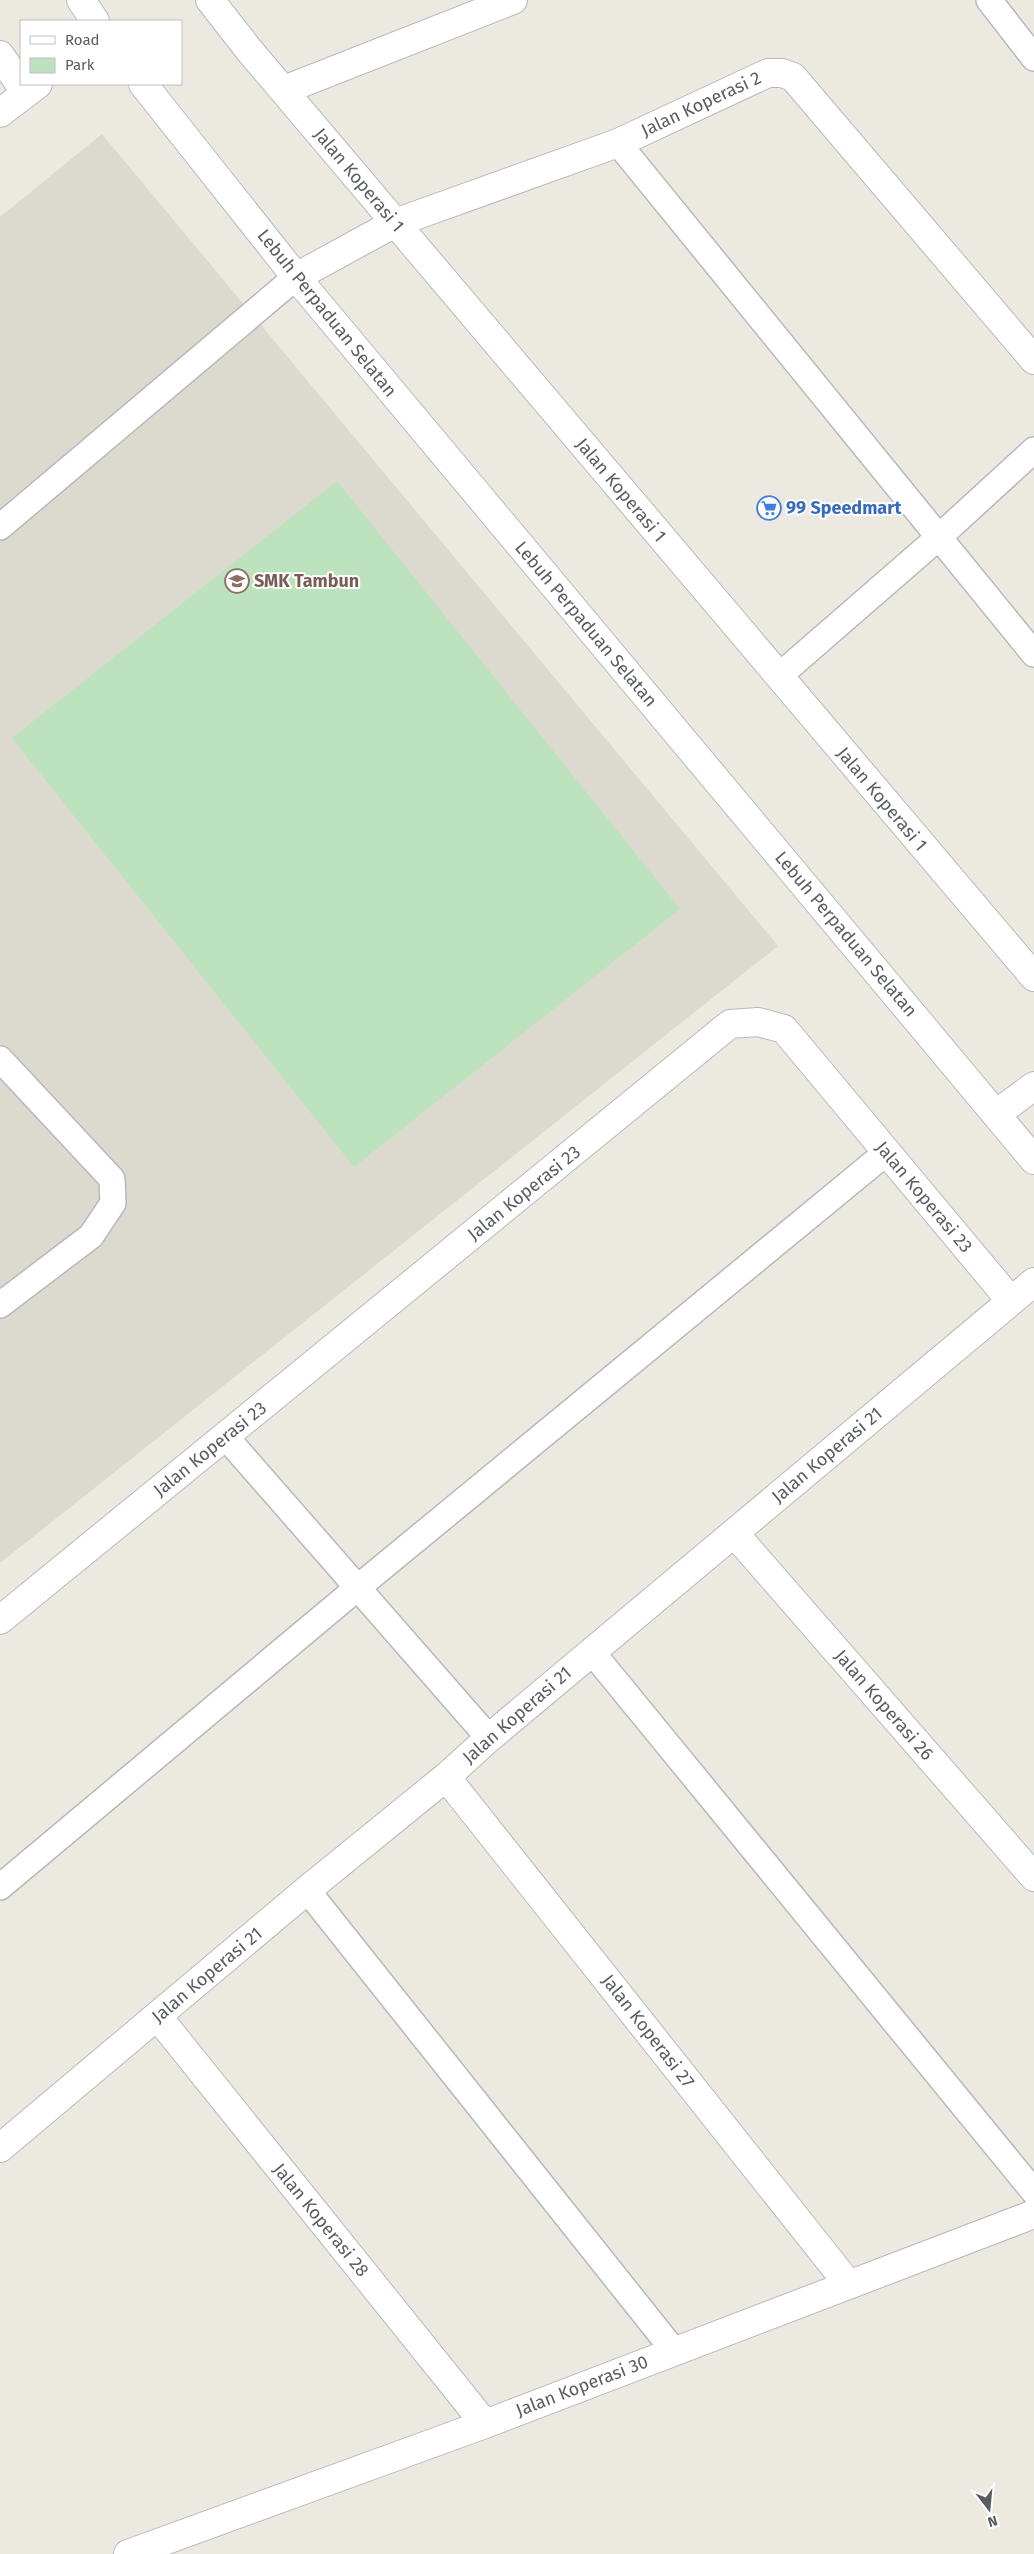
<svg xmlns="http://www.w3.org/2000/svg" width="1034" height="2554" viewBox="0 0 1034 2554" font-family="'Fira Sans',sans-serif">
<style>
.education{fill:#dcd9ce}
.green{fill:#bde3be}
.lines{fill:none;stroke-linecap:round;stroke-linejoin:round}
.lane-casing{stroke:#b6b8bd;stroke-width:28}
.street-casing{stroke:#b6b8bd;stroke-width:30}
.secondary-casing{stroke:#b6b9bf;stroke-width:30}
.lane{stroke:#fff;stroke-width:25}
.street{stroke:#fff;stroke-width:28}
.secondary{stroke:#fff;stroke-width:28}
.labels{text-anchor:middle;stroke-width:4;stroke-linejoin:round;paint-order:stroke}
.street-label{font-size:18px;fill:#595c61;stroke:#fff}
.shop-label{font-size:18px;font-weight:bold;fill:#366cbe;stroke:#fff;text-anchor:start}
.education-label{font-size:18px;font-weight:bold;fill:#785e54;stroke:#fff;text-anchor:start}
</style>
<rect width="100%" height="100%" fill="#eceae0"/>
<path class="education" d="M102 134 778 946 0 1563V217Z"/>
<path class="green" d="M337 481 680 909 354 1167 12 738Z"/>
<g class="lines">
<g class="lane-casing">
<path id="lane" d="M989 0 1034 58
M618 143 1034 654
M0 527 296 277
M779 676 939 537 1034 450
M0 1059 112 1179 113 1203 91 1236 0 1305
M225 1436 489 1738
M592 1652 1034 2192
M0 1887 356 1589 887 1152
M307 1890 674 2351"/>
</g>
<g class="street-casing">
<path id="street" d="M210 0 249 50 1034 977
M0 55 25 92
M284 90 513 0
M0 113 38 84
M296 277 395 223 618 143 768 73H782L793 77 1034 360
M996 1114 1034 1086
M734 1533 1034 1877
M0 1620 730 1024 758 1022 784 1029 1011 1301
M446 1777 849 2285
M158 2017 485 2424
M0 2148 307 1890 446 1777 489 1738 1034 1282
M128 2554 485 2424 1034 2214"/>
</g>
<g class="secondary-casing">
<path id="secondary" d="M81 0 95 21
M143 84 296 277 1034 1160"/>
</g>
<use href="#lane" class="lane"/>
<use href="#street" class="street"/>
<use href="#secondary" class="secondary"/>
</g>
<defs>
<g id="supermarket-ring" transform="scale(1.25)"><circle r="9.5" fill="#fff" stroke="#3f7fe0" stroke-width="1.5"/><path d="M-6-5.5h2.5l.6 2H6L4.5 2H-2.5L-4.4-4H-6ZM-1.5 3.2a1.3 1.3 0 1 0 .1 0ZM3 3.2a1.3 1.3 0 1 0 .1 0Z" fill="#3f7fe0"/></g>
<g id="school-ring" transform="scale(1.25)"><circle r="9.5" fill="#fff" stroke="#8d6e63" stroke-width="1.5"/><path d="M0-5L7-2L0 1L-7-2ZM-4 1L0 2.5L4 1V4Q0 6-4 4Z" fill="#8d6e63"/></g>
</defs>
<g fill-rule="evenodd">
<use href="#supermarket-ring" x="769" y="508"/>
<use href="#school-ring" x="237" y="581"/>
</g>
<g class="labels">
<g class="street-label">
<text transform="translate(701 104) rotate(-25)" y="6">Jalan Koperasi 2</text>
<text transform="translate(359 180) rotate(50)" y="6">Jalan Koperasi 1</text>
<text transform="translate(327 313) rotate(51)" y="6">Lebuh Perpaduan Selatan</text>
<text transform="translate(621 490) rotate(50)" y="6">Jalan Koperasi 1</text>
<text transform="translate(586 624) rotate(50)" y="6">Lebuh Perpaduan Selatan</text>
<text transform="translate(882 799) rotate(50)" y="6">Jalan Koperasi 1</text>
<text transform="translate(846 934) rotate(50)" y="6">Lebuh Perpaduan Selatan</text>
<text transform="translate(524 1193) rotate(-39)" y="6">Jalan Koperasi 23</text>
<text transform="translate(924 1197) rotate(50)" y="6">Jalan Koperasi 23</text>
<text transform="translate(210 1449) rotate(-39)" y="6">Jalan Koperasi 23</text>
<text transform="translate(827 1455) rotate(-40)" y="6">Jalan Koperasi 21</text>
<text transform="translate(884 1705) rotate(49)" y="6">Jalan Koperasi 26</text>
<text transform="translate(517 1715) rotate(-41)" y="6">Jalan Koperasi 21</text>
<text transform="translate(207 1975) rotate(-40)" y="6">Jalan Koperasi 21</text>
<text transform="translate(648 2031) rotate(52)" y="6">Jalan Koperasi 27</text>
<text transform="translate(321 2220) rotate(51)" y="6">Jalan Koperasi 28</text>
<text transform="translate(582 2386) rotate(-21)" y="6">Jalan Koperasi 30</text>
</g>
<g class="shop-label">
<text x="786" y="514">99 Speedmart</text>
</g>
<g class="education-label">
<text x="254" y="587">SMK Tambun</text>
</g>
</g>
<rect x="20" y="20" width="162" height="65" fill="#ffffff" stroke="#bdbec0"/>
<rect x="30" y="36" width="25" height="8" fill="#ffffff" stroke="#bdbec0"/>
<text x="65" y="45" font-size="15" fill="#595c61">Road</text>
<rect x="30" y="58" width="25" height="15" fill="#bde3be" stroke="#bdbec0"/>
<text x="65" y="70" font-size="15" fill="#595c61">Park</text>
<g transform="translate(989 2509) rotate(164)" stroke="#ffffff" stroke-width="4" paint-order="stroke">
<path d="M0-4L9 19L0 12L-9 19Z" fill="#595c61"/>
<text y="-8" font-size="14" font-weight="bold" text-anchor="middle" fill="#595c61">N</text>
</g>
</svg>
